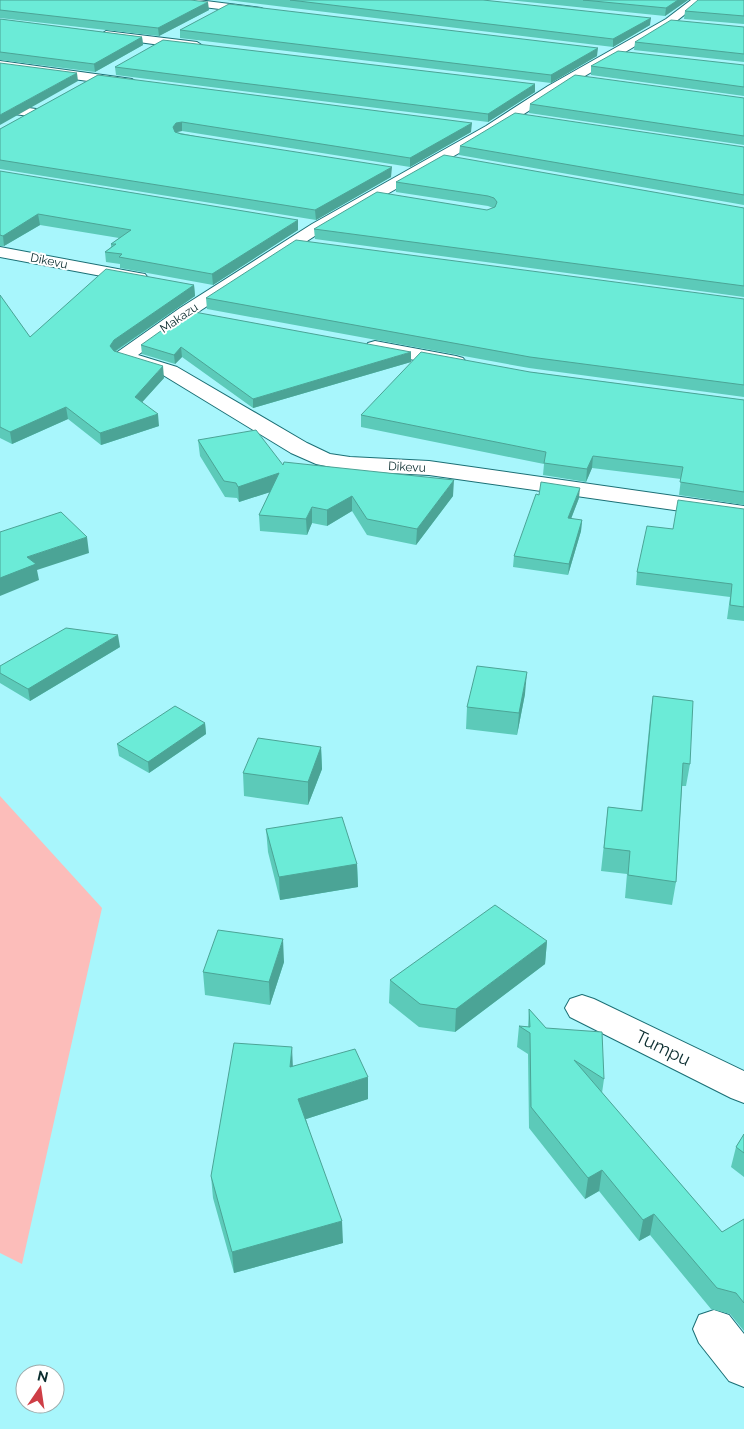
<svg xmlns="http://www.w3.org/2000/svg" width="744" height="1429" viewBox="0 0 744 1429" font-family="Raleway,sans-serif">
<style>
.green{fill:#fcbdba}
.lines{fill:none;stroke-linecap:round;stroke-linejoin:round}
.street-casing{stroke:#1b6f75;stroke-width:2}
.street{fill:#fff;fill-rule:evenodd}
.wall{fill:#5ccab9}
.shaded-wall{fill:#4ba496}
.building{fill:#6bebd7;stroke:#4ba496}
.labels{text-anchor:middle;stroke-width:4;stroke-linejoin:round;paint-order:stroke}
.far-street-label{font-size:12px;fill:#0a2c2e;stroke:#fff}
.near-street-label{font-size:18px;fill:#0a2c2e;stroke:#fff}
</style>
<rect width="100%" height="100%" fill="#a8f6fc"/>
<path class="green" d="M0 796 102 908 22 1264 0 1253Z"/>
<g class="lines">
<g class="street-casing">
<path id="street" d="M166 0H198L261 8 267 11 261 14 171 3Z
M691 0H703L674 23 558 92 496 132 324 230 192 316 138 355 177 367 307 443 330 454 350 457 429 461 744 506V520L429 475 350 471 316 464 291 453 163 375 116 361 113 357 116 353 180 308 312 224 486 126 548 86 666 19Z
M106 31 197 42 203 46 197 50 102 37 100 35Z
M0 61 132 79 138 83 132 87 0 69Z
M0 104 36 109 43 113 36 117 0 112Z
M0 247 139 273 145 274 148 278 145 282 139 283 0 257Z
M375 341 456 356 463 358 466 362 463 366 456 368 368 351 366 347 368 343Z
M582 995 594 999 744 1071V1103L731 1098 570 1017 565 1008 570 999Z
M714 1310 729 1315 744 1334V1387L729 1381 699 1343 693 1329 699 1315Z"/>
</g>
<use href="#street" class="street"/>
</g>
<path class="wall" d="M0 0 209 10 159 36 0 18Z
M227 0H483L650 25 613 47Z
M508 0H688L665 16Z
M744 0V24L684 19 685 11Z
M0 19 142 37 143 45 95 72 0 60Z
M744 27V62L634 50 635 42Z
M180 30 597 56 551 83 180 38Z
M744 65V96L591 75V66Z
M115 67 535 92 488 122 116 75Z
M98 75 471 132 410 167 182 131 176 132 391 177 316 220 0 169V129Z
M744 98V145L529 113 530 104Z
M460 146 744 147V205L459 155Z
M0 171 298 230 213 285 120 268V264L106 262 105 252 111 247V244L119 238 40 225 4 246H0Z
M396 182 744 208V297L315 239 314 229 487 210 493 208 488 206 396 192Z
M194 285 195 296 115 352 164 378 142 402 159 426 101 445 68 419 12 444 0 438V296L30 337Z
M206 298 744 299V397L529 368 207 309Z
M141 345 411 362 253 408 182 357 175 364 142 354Z
M530 372 744 400V505L679 495 681 479 592 468 586 482 543 475 544 464 361 427V415Z
M198 440 283 465 453 496 416 545 367 535 352 511 327 526 312 523 307 535 260 531 259 515 270 492 239 502 237 498 225 497 200 456Z
M579 498 571 519 582 520 581 531 568 575 513 567 514 556Z
M744 509V621L727 619 730 597 636 585 637 572 673 529Z
M120 647 30 701 0 683V666Z
M525 694 517 735 466 729 467 707Z
M653 696 690 764 686 786H682L676 882 672 905 625 898 627 874 601 871 608 807 641 811 650 718Z
M205 723 206 734 149 773 119 756 117 744Z
M321 747 322 769 308 805 244 796 243 773Z
M266 829 357 864 358 887 280 900 268 852Z
M547 941 545 964 455 1032 419 1027 389 1003 390 980Z
M284 962 270 1005 205 995 203 972Z
M529 1009 546 1028 604 1079 602 1093 722 1232 744 1219V1331L730 1314 711 1309 650 1235 639 1241 599 1191 585 1199 529 1128 528 1054 517 1047 519 1026 528 1027Z
M293 1066 368 1099 306 1119 343 1243 234 1273 213 1198 211 1176Z
M744 1134V1177L731 1167 736 1147Z"/>
<path class="shaded-wall" d="M678 0H688L665 16 666 8Z
M208 2 209 10 159 36 158 28Z
M651 18 650 25 613 47V39Z
M142 37 143 45 95 72 94 64Z
M598 48 597 56 551 83V75Z
M77 73 78 81 0 125V115Z
M535 84V92L488 122V114Z
M182 122V131L177 132 173 136V127L176 123Z
M472 123 471 132 410 167V158Z
M392 167 391 177 316 220 315 210Z
M38 214 40 225 4 246 3 236Z
M298 220V230L213 285 212 274Z
M194 285 195 296 115 351 111 357 110 346 114 340Z
M181 347 182 357 175 364 174 355Z
M411 352V362L253 408V399Z
M163 366 164 378 136 409 135 397Z
M66 407 68 419 12 444 10 432Z
M158 414 159 426 101 445 100 433Z
M593 456 592 468 586 482 587 469Z
M279 473 280 489 239 502 238 487Z
M454 480 453 496 416 545 417 529Z
M580 488 579 498 567 529 568 518Z
M352 496V511L327 526V510Z
M312 507V523L307 535 306 519Z
M582 520 581 531 568 575 569 564Z
M87 537 89 553 37 570 39 580 0 596V578L27 557Z
M118 635 120 647 30 701 28 689Z
M527 672 525 694 517 735 519 713Z
M205 723 206 734 149 773 148 762Z
M321 747 322 769 308 805V782Z
M357 864 358 887 280 900 279 877Z
M283 939 284 962 270 1005 269 982Z
M547 941 545 964 455 1032 456 1009Z
M292 1047 293 1069 290 1067Z
M368 1077V1099L300 1121 298 1099Z
M602 1170 599 1191 585 1199 588 1178Z
M654 1214 650 1235 639 1241 643 1220Z
M342 1221 343 1243 234 1273 232 1252Z"/>
<path class="building" d="M0 0H190L208 2 158 28 0 10Z
M290 0H483L651 18 613 39Z
M583 0H678L666 8Z
M698 0H744V16L685 11Z
M229 4 598 48 551 75 180 30Z
M0 19 142 37 94 64 0 52Z
M671 20 744 27V54L635 42Z
M163 40 535 84 488 114 115 67Z
M618 51 744 65V87L591 66Z
M0 63 77 73 0 115Z
M98 75 472 123 410 158 182 122 176 123 173 127 175 132 181 134 392 167 315 210 0 160V129Z
M575 75 744 98V136L530 104Z
M515 113 744 147V195L460 146Z
M444 155 744 208V286L314 229 377 192 487 210 495 207 497 202 494 198 488 196 396 182Z
M0 171 298 220 212 274 119 257 122 254 105 252 116 244H111L131 230 38 214 3 236 0 235Z
M296 240 744 299V385L530 357 206 298Z
M106 269 194 285 114 340 110 346 114 351 163 366 135 397 158 414 100 433 66 407 10 432 0 427V295L30 337Z
M189 311 411 352 253 399 181 347 174 355 141 345Z
M421 352 530 372 744 400V492L680 482 683 467 593 456 587 469 544 463 546 452 361 415Z
M256 430 283 465 284 462 454 480 417 529 367 519 352 496 327 510 312 507 306 519 259 515 279 473 238 487 236 483 224 481 198 440Z
M541 482 580 488 568 518 582 520 569 564 514 556 536 494 539 495Z
M678 500 744 509V607L730 605 732 584 637 572 647 526 673 529Z
M61 512 87 537 27 557 36 564 0 578V532Z
M66 628 118 635 28 689 0 673V666Z
M477 666 527 672 519 713 467 707Z
M653 696 693 701 690 764 683 763 676 882 628 875 630 851 604 848 608 807 642 811Z
M175 706 205 723 148 762 117 744Z
M258 738 321 747 308 782 243 773Z
M342 817 357 864 279 877 266 829Z
M495 905 547 941 456 1009 420 1004 390 980Z
M218 930 283 939 269 982 203 972Z
M529 1009 546 1028 602 1032 604 1079 574 1060 722 1232 744 1219V1303L736 1293 717 1288 654 1214 643 1220 602 1170 588 1178 531 1107 530 1033 519 1026 530 1027Z
M234 1043 292 1047 290 1067 355 1049 368 1077 298 1099 342 1221 232 1252 211 1176Z
M744 1134V1153L736 1147Z"/>
<g class="labels">
<g class="far-street-label">
<text transform="translate(49 261) rotate(11)" y="4">Dikevu</text>
<text transform="translate(179 318) rotate(-34)" y="4">Makazu</text>
<text transform="translate(407 467) rotate(3)" y="4">Dikevu</text>
</g>
<g class="near-street-label">
<text transform="translate(663 1048) rotate(26)" y="6">Tumpu</text>
</g>
</g>
<g transform="translate(40 1389) rotate(13)"><circle r="24" fill="#ffffff" stroke="#9dabab"/>
<path d="M0-4L9 19L0 12L-9 19Z" fill="#ce3e46"/>
<text y="-8" font-size="14" font-weight="bold" text-anchor="middle" fill="#0a2c2e">N</text>
</g>
</svg>
